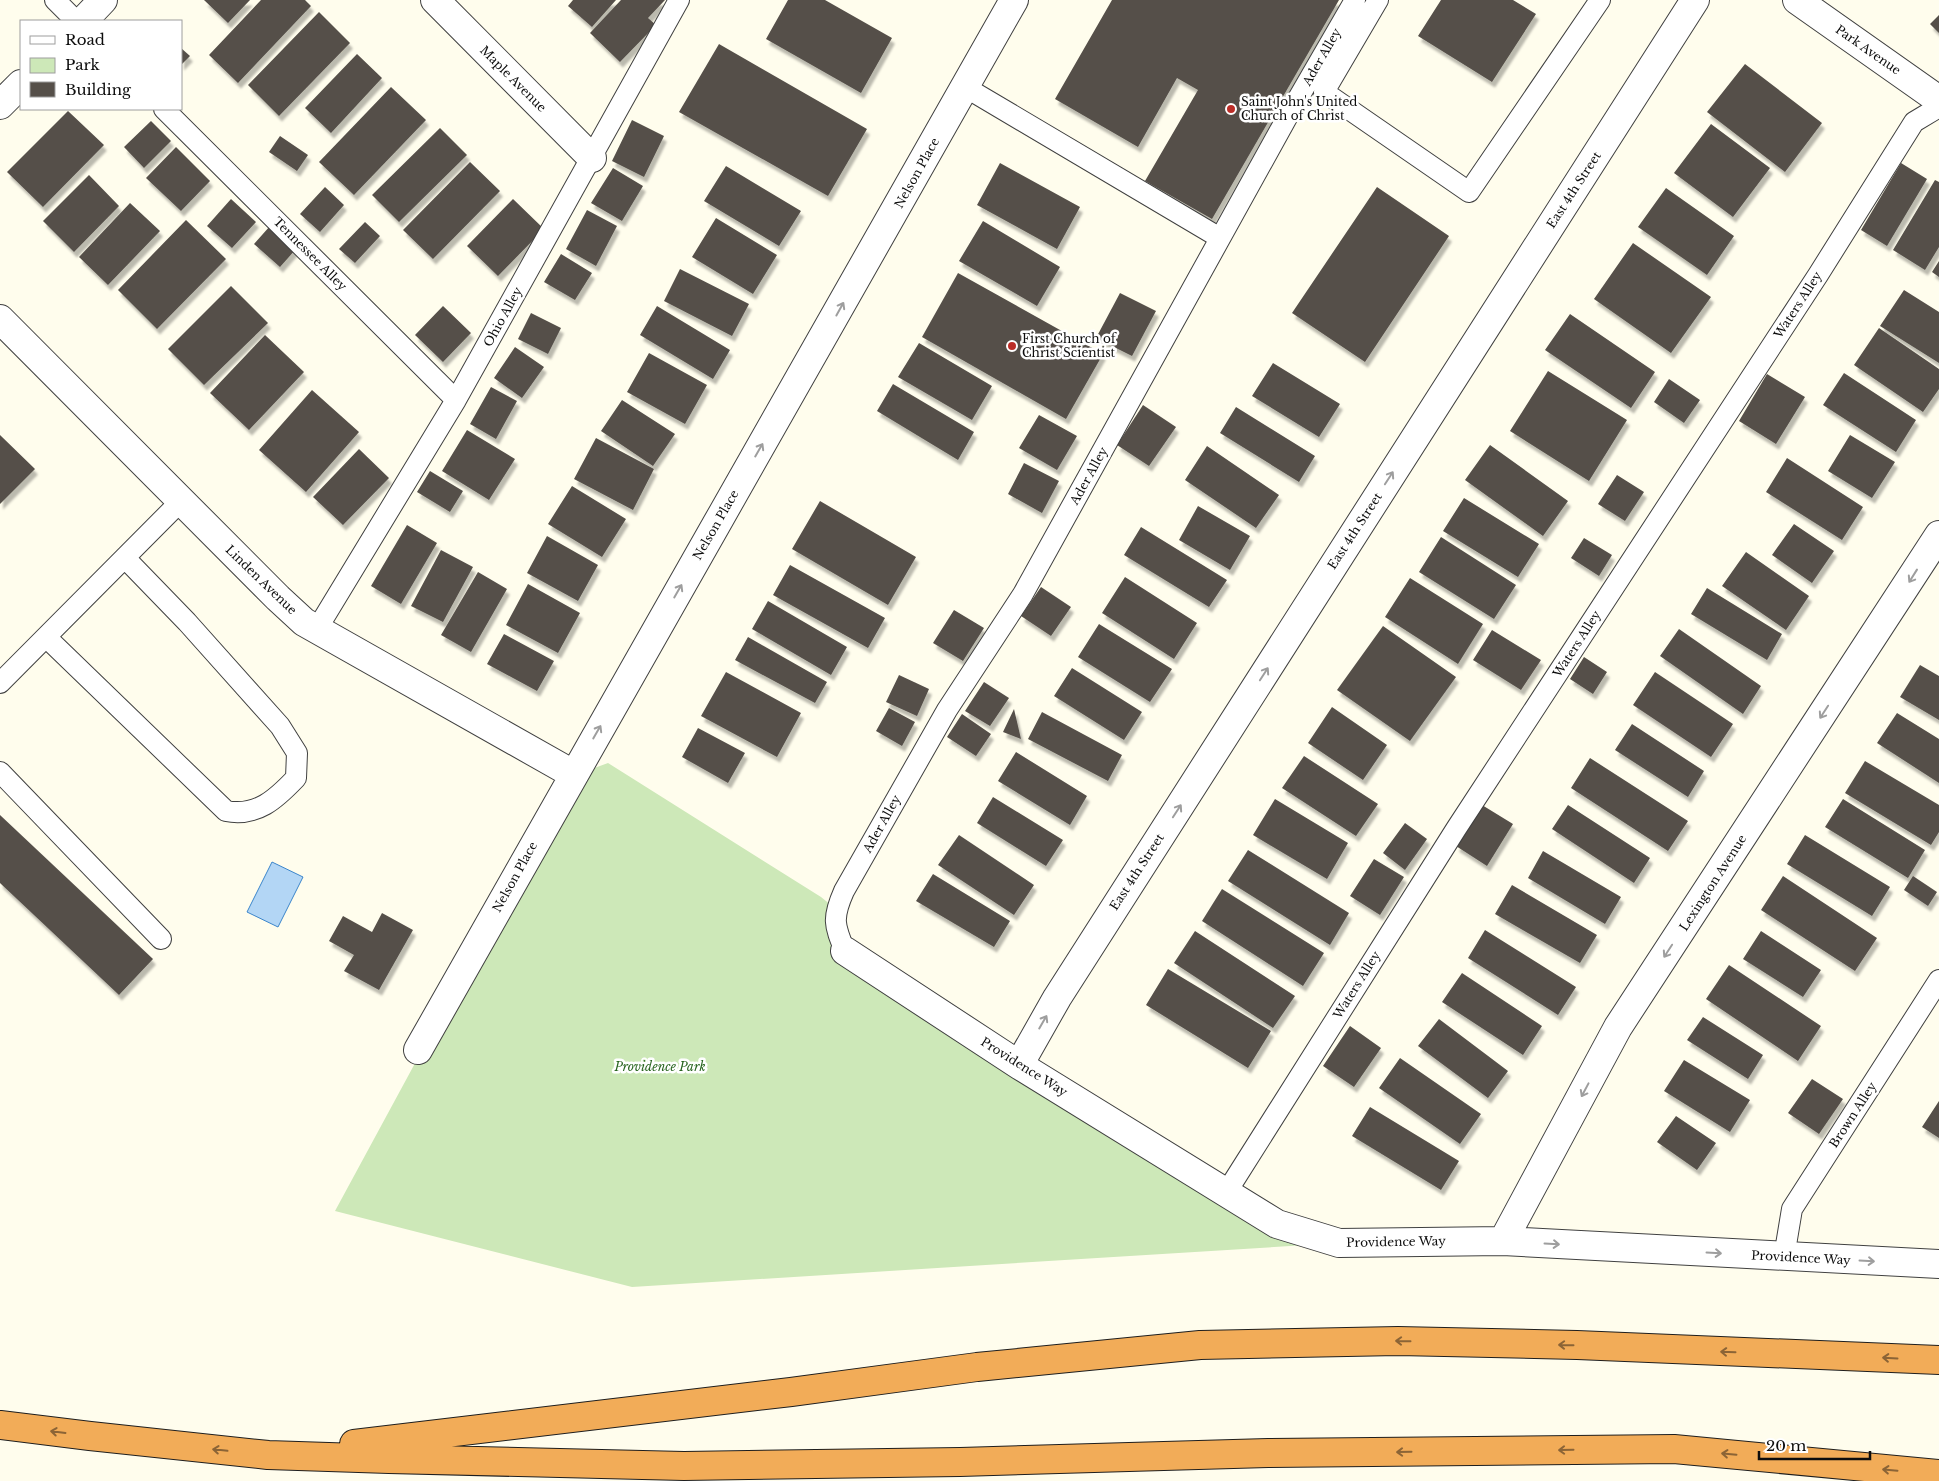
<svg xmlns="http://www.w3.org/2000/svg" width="1939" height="1481" viewBox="0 0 1939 1481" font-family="'Libre Baskerville',serif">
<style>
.green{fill:#cde8b8}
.water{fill:#b3d6f5;stroke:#3b85cb}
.building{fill:#554f49;filter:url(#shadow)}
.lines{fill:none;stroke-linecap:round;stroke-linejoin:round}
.service-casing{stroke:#404040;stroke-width:22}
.minor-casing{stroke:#404040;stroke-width:30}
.tertiary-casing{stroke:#404040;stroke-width:30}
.motorway-casing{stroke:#1e1e1e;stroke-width:30}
.service{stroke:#fff;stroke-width:20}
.minor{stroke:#fff;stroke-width:28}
.tertiary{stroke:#fff;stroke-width:28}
.motorway{stroke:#f2ac58;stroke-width:28}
.oneway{stroke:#9e9e9e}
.oneway2{stroke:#8b6436}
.poi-dot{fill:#bb2d27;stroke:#fff;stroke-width:2}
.labels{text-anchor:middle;stroke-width:5;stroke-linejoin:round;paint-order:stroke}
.street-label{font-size:12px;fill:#0d0d0d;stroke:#fff}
.poi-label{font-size:12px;fill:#0d0d0d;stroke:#fff;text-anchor:start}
.park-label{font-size:12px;font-style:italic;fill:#27641e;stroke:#fff}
</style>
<defs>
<filter id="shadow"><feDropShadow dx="3" dy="5.5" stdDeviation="1" flood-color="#0004"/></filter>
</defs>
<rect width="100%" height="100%" fill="#fffded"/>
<path class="green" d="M608 763 821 897 836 909V929L1019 1065 1339 1243 632 1287 335 1211 570 777Z"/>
<path class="water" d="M272 862 303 877 278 927 247 912Z"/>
<path class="building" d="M204 0H250L228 23Z
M261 0H305L311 6 238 83 209 55Z
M573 0H616L592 27 568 6Z
M621 0H665L648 18 656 25 620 62 590 33Z
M788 0H825L892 38 861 93 766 39Z
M1112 0H1339L1212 219 1145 181 1198 90 1177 78 1138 147 1055 99Z
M1441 0H1513L1536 14 1492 82 1418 36Z
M319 12 350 43 279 116 248 85Z
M1939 15V33L1930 24Z
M719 44 867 129 828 196 679 112Z
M181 48 190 56 181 65Z
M357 54 382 78 331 133 305 108Z
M1745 64 1822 123 1785 172 1707 112Z
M391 87 426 120 354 195 319 162Z
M68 111 104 145 43 207 7 172Z
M632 120 664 136 644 177 612 161Z
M151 121 171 141 144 168 124 147Z
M1711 124 1770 168 1733 217 1674 173Z
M440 128 467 155 399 222 372 195Z
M280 136 308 155 297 171 269 152Z
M176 147 210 181 181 211 146 178Z
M470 162 500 191 433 259 403 230Z
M1000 163 1080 207 1057 249 977 205Z
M1901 163 1927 179 1887 246 1861 230Z
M726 166 801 211 779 246 704 201Z
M613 168 643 186 622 221 591 203Z
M89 175 119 206 74 252 43 221Z
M1935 180 1939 182V247L1925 270 1893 250Z
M325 187 344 205 320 232 300 214Z
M1377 187 1449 236 1365 362 1292 313Z
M1666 188 1734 236 1707 275 1638 227Z
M231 199 256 222 232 248 207 226Z
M513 199 544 229 498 276 467 246Z
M130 203 160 231 108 285 79 257Z
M587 210 617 226 596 266 566 249Z
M716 218 777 255 753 294 692 257Z
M186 220 226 259 157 329 118 290Z
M983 221 1060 267 1037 306 959 261Z
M365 222 380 236 355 263 339 249Z
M270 226 296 249 280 267 254 244Z
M1633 243 1711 297 1671 353 1594 299Z
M561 254 592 273 575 300 544 282Z
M1939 261V277L1932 272Z
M680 269 749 304 732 336 664 301Z
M958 273 1103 354 1066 419 922 337Z
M231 286 268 323 204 385 168 349Z
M1904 290 1939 312V363L1880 326Z
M1120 293 1156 311 1132 356 1096 338Z
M443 306 471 333 443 362 415 335Z
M657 306 730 350 713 379 640 335Z
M531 313 561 328 548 354 518 339Z
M1570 314 1655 372 1631 408 1545 350Z
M1879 328 1939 369V389L1923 412 1854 365Z
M265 335 304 372 249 430 210 393Z
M919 343 992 386 972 420 898 377Z
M515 347 544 367 522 398 494 378Z
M649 353 707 385 685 424 627 392Z
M1273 363 1340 404 1319 437 1252 396Z
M1548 371 1627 420 1589 481 1510 431Z
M1844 373 1916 420 1896 452 1823 405Z
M1767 374 1805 397 1776 444 1739 421Z
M1669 379 1700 400 1684 423 1654 402Z
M893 384 974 432 958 460 877 411Z
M491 387 517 401 496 439 470 424Z
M312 390 359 432 306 492 259 450Z
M622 400 675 434 653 466 601 431Z
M1143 405 1176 427 1149 466 1117 445Z
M1236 407 1315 456 1299 482 1220 433Z
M1039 415 1077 436 1057 470 1019 448Z
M467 430 515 459 489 500 442 471Z
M0 435 35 469 0 504Z
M1850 435 1895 462 1872 498 1828 471Z
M596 438 654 469 633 510 574 479Z
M1490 445 1568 501 1543 536 1465 480Z
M1207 446 1279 495 1256 528 1185 480Z
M359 449 389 478 343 525 313 497Z
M1787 458 1863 507 1842 540 1766 492Z
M1024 463 1059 481 1042 513 1008 494Z
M430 471 463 491 450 512 417 492Z
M1617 475 1644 492 1625 521 1598 504Z
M572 486 626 519 602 557 548 524Z
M1464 498 1539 544 1518 577 1443 531Z
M820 501 916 557 888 605 792 549Z
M1198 506 1250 536 1230 570 1179 540Z
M1794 524 1834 551 1812 583 1772 555Z
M407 525 437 543 401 604 371 586Z
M1141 527 1227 580 1209 607 1124 555Z
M547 536 598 565 578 601 527 573Z
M1441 537 1516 585 1494 619 1419 572Z
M1584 538 1612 555 1599 576 1571 558Z
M441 550 473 567 443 622 411 606Z
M1746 552 1809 596 1786 630 1722 586Z
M790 565 885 618 868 648 773 595Z
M478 572 507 589 471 652 441 635Z
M1125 577 1197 623 1174 659 1102 613Z
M1410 578 1483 624 1458 664 1385 617Z
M528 584 580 613 558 653 506 625Z
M1041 587 1071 607 1051 636 1021 616Z
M1707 588 1782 634 1767 660 1691 614Z
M768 601 847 647 831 675 752 629Z
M954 610 984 628 963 661 933 643Z
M1099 624 1172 669 1150 702 1078 657Z
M1383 626 1456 677 1410 741 1337 690Z
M1679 629 1761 686 1743 714 1660 656Z
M1492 630 1541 660 1521 690 1473 660Z
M504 634 554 661 537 691 487 664Z
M748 637 827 682 815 703 735 660Z
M1584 657 1607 672 1593 694 1570 679Z
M1920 665 1939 676V720L1900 697Z
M1072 668 1142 712 1124 740 1054 696Z
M726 672 801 713 777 757 701 716Z
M1655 672 1733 724 1711 757 1633 705Z
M899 675 929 689 917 716 886 702Z
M984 682 1009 698 990 726 965 711Z
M1332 707 1387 745 1363 780 1308 743Z
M889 708 915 722 902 746 876 731Z
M1014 709 1021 739 1003 732Z
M1042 712 1122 755 1108 781 1028 739Z
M1897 713 1939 739V783L1877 743Z
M962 714 991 734 976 756 947 737Z
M1632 724 1704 771 1688 797 1615 750Z
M698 728 745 753 728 783 682 757Z
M1016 752 1087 796 1070 825 998 781Z
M1304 756 1378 804 1356 836 1282 788Z
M1590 758 1688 821 1668 851 1571 788Z
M1865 761 1939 805V832L1931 845 1845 793Z
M993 797 1063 840 1046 866 977 823Z
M1275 799 1348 843 1327 879 1253 835Z
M1843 799 1925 850 1908 878 1825 827Z
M1482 805 1513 824 1487 866 1456 846Z
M1568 805 1650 858 1634 883 1552 829Z
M0 815 153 959 119 995 0 883Z
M1405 823 1427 839 1405 870 1383 853Z
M959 835 1034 885 1014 915 938 865Z
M1805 835 1890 887 1872 916 1787 864Z
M1248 850 1349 913 1330 945 1228 881Z
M1543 851 1621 897 1605 924 1528 878Z
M1374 859 1404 877 1380 915 1350 896Z
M933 874 1010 921 994 947 916 901Z
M1783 876 1877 938 1855 971 1761 910Z
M1913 876 1937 892 1928 906 1904 890Z
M1512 885 1597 935 1580 963 1495 914Z
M1222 889 1324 953 1303 986 1202 921Z
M382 913 413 930 379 990 344 971 354 955 329 941 343 916 372 932Z
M1485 930 1576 987 1558 1015 1468 958Z
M1195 931 1295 996 1273 1028 1174 963Z
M1761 931 1821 970 1803 997 1743 959Z
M1729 965 1821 1026 1798 1061 1706 999Z
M1168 969 1271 1031 1248 1068 1146 1005Z
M1462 973 1542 1026 1523 1055 1442 1002Z
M1703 1017 1763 1055 1748 1079 1687 1040Z
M1439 1019 1508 1071 1488 1098 1418 1046Z
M1350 1026 1381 1048 1354 1087 1323 1066Z
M1400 1058 1481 1114 1460 1144 1379 1088Z
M1684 1060 1750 1100 1730 1132 1664 1091Z
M1812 1079 1843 1099 1819 1134 1788 1113Z
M1939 1101V1138L1922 1127Z
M1370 1107 1459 1161 1441 1190 1352 1136Z
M1676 1116 1716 1143 1697 1170 1657 1142Z"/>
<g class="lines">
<g class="service-casing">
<path id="service" d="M55 0 76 21
M1378 0 1324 92 1469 192 1600 0
M965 87 1220 238
M164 109 456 400
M317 629 456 400 679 0
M46 637 226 811C257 817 276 799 296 778L297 753 280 726 187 622 125 558
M0 683 181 501
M0 772 161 939
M845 951C834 925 832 918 844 891L947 710 1023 594 1289 114 1355 0
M1226 1193 1456 829 1818 275 1914 122 1939 107
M1784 1257 1792 1209 1939 980"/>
</g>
<g class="minor-casing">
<path id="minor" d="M435 0 592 158
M0 319 278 598 304 622 573 774
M845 951 1019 1065 1277 1224 1339 1243 1503 1241 1939 1264
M418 1050C615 699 817 351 1014 0
M1019 1065 1057 998 1695 0
M1503 1241 1618 1027 1939 535"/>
</g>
<g class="tertiary-casing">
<path id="tertiary" d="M1797 0 1939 100
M83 21 103 0
M0 105 21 84"/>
</g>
<g class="motorway-casing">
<path id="motorway" d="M0 1425 90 1436 268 1455 389 1459 684 1466 960 1462 1268 1453 1674 1449 1939 1474
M354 1444 791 1392 977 1367 1200 1345 1398 1341 1577 1345 1939 1360"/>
</g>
<use href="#service" class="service"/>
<use href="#minor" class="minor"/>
<use href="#tertiary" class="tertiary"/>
<use href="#motorway" class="motorway"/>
</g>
<defs><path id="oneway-shaft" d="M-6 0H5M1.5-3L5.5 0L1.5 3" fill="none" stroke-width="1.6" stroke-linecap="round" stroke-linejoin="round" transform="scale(1.25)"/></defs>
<g class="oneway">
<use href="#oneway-shaft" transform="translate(840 309) rotate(-61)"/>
<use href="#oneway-shaft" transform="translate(759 450) rotate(-60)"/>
<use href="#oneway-shaft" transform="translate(1389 478) rotate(-57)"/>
<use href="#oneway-shaft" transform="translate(1913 576) rotate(122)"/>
<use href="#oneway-shaft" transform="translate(678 591) rotate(-60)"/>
<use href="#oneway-shaft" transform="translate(1264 674) rotate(-57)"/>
<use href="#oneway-shaft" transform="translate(1824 712) rotate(123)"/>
<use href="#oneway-shaft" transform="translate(597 732) rotate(-60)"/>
<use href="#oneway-shaft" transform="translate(1177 811) rotate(-57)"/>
<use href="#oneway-shaft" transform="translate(1668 951) rotate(123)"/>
<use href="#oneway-shaft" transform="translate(1043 1022) rotate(-60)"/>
<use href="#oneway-shaft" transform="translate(1585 1090) rotate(118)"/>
<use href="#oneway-shaft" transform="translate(1552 1244) rotate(3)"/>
<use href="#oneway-shaft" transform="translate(1714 1253) rotate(3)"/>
<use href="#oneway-shaft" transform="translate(1867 1261) rotate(3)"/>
</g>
<g class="oneway2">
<use href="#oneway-shaft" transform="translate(1403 1341) rotate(-179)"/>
<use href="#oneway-shaft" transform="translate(1566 1345) rotate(-179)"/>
<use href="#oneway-shaft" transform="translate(1728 1352) rotate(-178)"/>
<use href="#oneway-shaft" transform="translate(1890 1358) rotate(-177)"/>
<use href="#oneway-shaft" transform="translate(58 1432) rotate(-173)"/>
<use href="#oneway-shaft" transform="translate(220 1450) rotate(-174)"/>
<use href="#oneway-shaft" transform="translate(1566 1450) rotate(179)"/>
<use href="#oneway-shaft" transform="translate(1404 1452) rotate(179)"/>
<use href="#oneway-shaft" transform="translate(1729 1454) rotate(-175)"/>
<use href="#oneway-shaft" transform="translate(1890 1470) rotate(-175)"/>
</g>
<g class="poi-dot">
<circle cx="1231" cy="109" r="5"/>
<circle cx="1012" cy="346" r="5"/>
</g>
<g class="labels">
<g class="street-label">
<text transform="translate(1868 50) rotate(35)" y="4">Park Avenue</text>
<text transform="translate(1322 57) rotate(-60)" y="4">Ader Alley</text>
<text transform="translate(513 79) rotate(45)" y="4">Maple Avenue</text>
<text transform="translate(917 173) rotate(-61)" y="4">Nelson Place</text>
<text transform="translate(1574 190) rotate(-57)" y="4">East 4th Street</text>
<text transform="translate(310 254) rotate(45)" y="4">Tennessee Alley</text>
<text transform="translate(1798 305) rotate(-57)" y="4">Waters Alley</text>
<text transform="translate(503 317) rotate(-61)" y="4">Ohio Alley</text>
<text transform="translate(1089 476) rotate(-61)" y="4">Ader Alley</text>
<text transform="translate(716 525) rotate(-60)" y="4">Nelson Place</text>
<text transform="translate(1355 531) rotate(-57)" y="4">East 4th Street</text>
<text transform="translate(261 580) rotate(44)" y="4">Linden Avenue</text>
<text transform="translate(1577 644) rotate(-57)" y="4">Waters Alley</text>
<text transform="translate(882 824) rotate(-61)" y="4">Ader Alley</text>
<text transform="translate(1137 872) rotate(-57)" y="4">East 4th Street</text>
<text transform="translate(515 877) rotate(-61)" y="4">Nelson Place</text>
<text transform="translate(1713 883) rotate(-57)" y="4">Lexington Avenue</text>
<text transform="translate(1357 985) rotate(-58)" y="4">Waters Alley</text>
<text transform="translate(1024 1067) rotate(32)" y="4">Providence Way</text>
<text transform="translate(1853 1115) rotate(-57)" y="4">Brown Alley</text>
<text transform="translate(1396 1242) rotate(-1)" y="4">Providence Way</text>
<text transform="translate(1801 1258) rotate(3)" y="4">Providence Way</text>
</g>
<g class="poi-label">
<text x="1241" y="106">Saint John's United<tspan x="1241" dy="14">Church of Christ</tspan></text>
<text x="1022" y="343">First Church of<tspan x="1022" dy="14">Christ Scientist</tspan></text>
</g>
<g class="park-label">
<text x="660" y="1071">Providence Park</text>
</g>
</g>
<rect x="20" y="20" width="162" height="90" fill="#ffffff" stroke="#9e9e9e"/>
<rect x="30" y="36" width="25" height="8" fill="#ffffff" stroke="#9e9e9e"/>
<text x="65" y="45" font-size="15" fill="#0d0d0d">Road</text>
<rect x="30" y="58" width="25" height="15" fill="#cde8b8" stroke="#9e9e9e"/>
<text x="65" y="70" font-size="15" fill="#0d0d0d">Park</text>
<rect x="30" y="82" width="25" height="15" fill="#554f49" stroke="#9e9e9e"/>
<text x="65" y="95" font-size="15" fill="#0d0d0d">Building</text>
<path d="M1759 1451v8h111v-8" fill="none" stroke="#0d0d0d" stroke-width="2.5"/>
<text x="1766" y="1451" font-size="15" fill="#0d0d0d" stroke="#ffffff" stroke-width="4" paint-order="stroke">20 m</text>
</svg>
